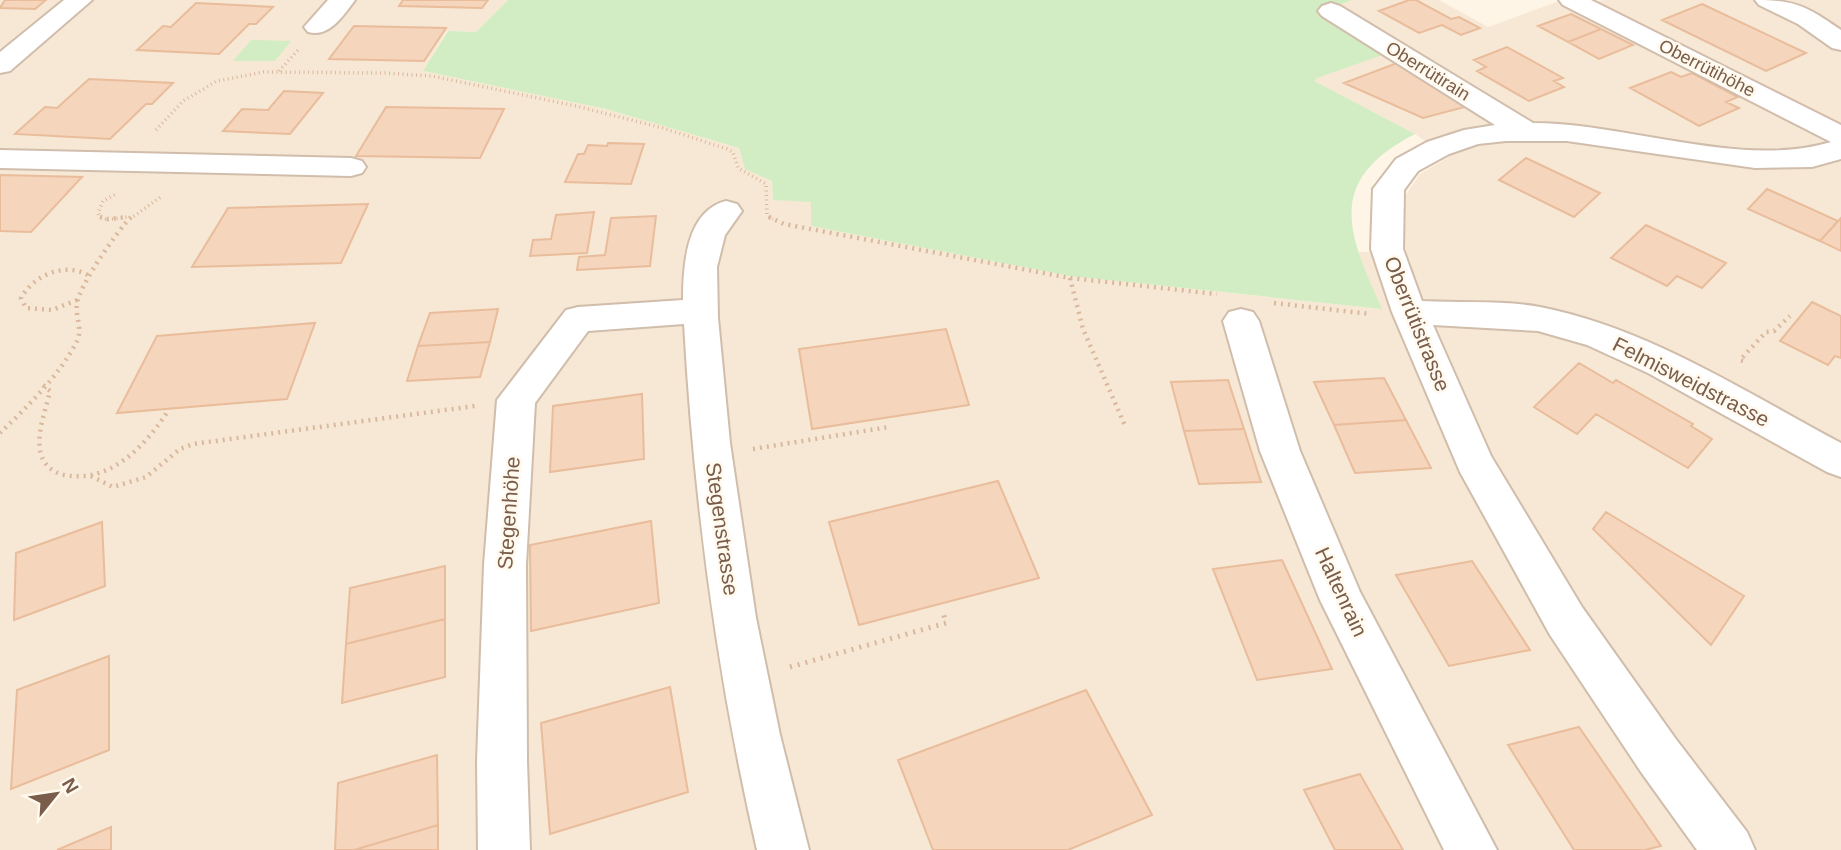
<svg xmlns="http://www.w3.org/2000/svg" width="1841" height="850" viewBox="0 0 1841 850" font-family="Helvetica,sans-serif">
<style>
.residential{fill:#f6e8d4}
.green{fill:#d2edc3}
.building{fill:#f5d5bc;stroke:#e9bc9b;stroke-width:2}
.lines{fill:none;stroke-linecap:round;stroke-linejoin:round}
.minor-casing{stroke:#d0bdab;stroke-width:4}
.path-far2{stroke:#dab89e;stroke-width:3.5;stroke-dasharray:1 3.5;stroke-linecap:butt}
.path-far1{stroke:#dab89e;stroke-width:4.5;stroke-dasharray:2 5;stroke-linecap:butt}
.path{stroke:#dab89e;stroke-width:5;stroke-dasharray:2 6;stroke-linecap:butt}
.minor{fill:#fff;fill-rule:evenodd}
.labels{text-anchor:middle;stroke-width:5;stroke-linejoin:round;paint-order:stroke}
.far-street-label{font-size:18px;fill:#795c49;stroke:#fff9ee}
.street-label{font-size:21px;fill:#795c49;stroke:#fff9ee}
</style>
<rect width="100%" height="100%" fill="#fef5e6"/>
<path class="residential" d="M0 0H508L476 32 447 31 423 71 606 109 739 148 745 168 772 181 773 200 812 201 811 226 1070 276 1381 309 1357 252H1406L1399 213 1407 193 1420 174 1449 157 1415 134 1313 81 1317 78 1321 12 1353 0H1439L1488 27 1562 0 1590 3 1604 0H1841V850H0Z"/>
<path class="green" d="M508 0H1353L1322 11 1388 53 1317 78 1314 81 1415 134C1324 181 1348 233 1382 309L1070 276 811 226V202L773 200 772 181 745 169 739 148 606 109 423 71 448 31 476 32Z
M251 40 291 41 275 61H233Z"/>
<path class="building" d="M5 0H46L35 9 0 8Z
M403 0H488L482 8 399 6Z
M1409 0H1416L1451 19 1459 17 1480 28 1461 35 1442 25 1419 33 1379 11Z
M196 3 273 7 256 24H249L219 54 137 50 163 26 171 27Z
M1702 4 1806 53 1766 71 1662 20Z
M1571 14 1601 29 1568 42 1538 26Z
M354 26 446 28 424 61 329 59Z
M1601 29 1633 45 1599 59 1568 42Z
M1507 47 1563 78 1554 81 1564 87 1529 101 1477 71 1486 67 1474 60Z
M1397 63 1476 104 1423 118 1344 83Z
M1671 72 1681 77 1692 73 1738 97 1726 102 1739 108 1699 126 1630 88Z
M89 79 173 83 152 104H146L110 139 15 134 45 107 57 108Z
M284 91 323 93 290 134 223 131 242 109 268 110Z
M386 107 504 109 480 158 356 156Z
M608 143 644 144 631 184 565 182 578 154H584L588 145 607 146Z
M1526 158 1600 193 1574 217 1499 180Z
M0 175 82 177 31 232 0 231Z
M1767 189 1838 221 1820 241 1748 209Z
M368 204 341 263 192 267 228 208Z
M594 212 587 253 530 256 533 240 551 239 556 215Z
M656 216 650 266 577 270 579 257 605 255 611 218Z
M1841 218V251L1820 241Z
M1646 225 1726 263 1702 288 1677 276 1667 286 1611 258Z
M1812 302 1841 316V358L1835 356 1828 365 1780 341Z
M498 309 490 342 418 346 430 313Z
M315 323 287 399 117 413 157 336Z
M946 329 969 405 812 429 799 349Z
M490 342 480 377 407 381 418 346Z
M1579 363 1613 383 1616 380 1693 424 1691 426 1712 439 1688 468 1596 414 1577 434 1534 407Z
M1384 378 1406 420 1334 425 1314 382Z
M1228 380 1244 429 1184 431 1171 382Z
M642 394 644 459 550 472 553 406Z
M1406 420 1431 468 1355 473 1334 425Z
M1244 429 1261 482 1199 484 1184 431Z
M998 481 1039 578 859 625 829 522Z
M1606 512 1744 596 1711 645 1593 529Z
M651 521 659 603 531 631 530 545Z
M102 522 105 586 14 620 16 553Z
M1282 560 1332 669 1257 680 1213 569Z
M1472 561 1530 650 1449 666 1396 575Z
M445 566V619L346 644 350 588Z
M445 619V677L342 703 346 644Z
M109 656V750L11 789 17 690Z
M670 687 688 792 550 834 541 723Z
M1086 690 1152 815 1068 850H933L898 760Z
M1579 727 1661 846 1645 850H1574L1508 745Z
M437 755 438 825 354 850H335L338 783Z
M1360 774 1403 850H1335L1304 790Z
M438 825V850H354Z
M111 827V850H57Z"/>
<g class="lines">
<g class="minor-casing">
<path id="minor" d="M64 0H92L10 71 0 73V52Z
M328 0H355C343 16 329 38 308 32L304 27Z
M1559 0H1591L1841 125V159L1812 167 1755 168 1567 141H1506L1478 144 1449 154 1418 171 1404 190 1403 249 1422 301C1460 303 1502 300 1540 307 1648 328 1745 392 1841 443V477L1827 472 1648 373 1587 345 1538 331 1433 325 1491 456 1582 607 1675 738 1747 832 1755 850H1697L1641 772 1550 635 1460 472 1392 312 1371 249 1373 189 1396 159 1427 142 1464 130 1495 125 1322 16 1318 11 1322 6 1331 3 1340 6 1533 123C1627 123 1741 169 1831 142L1563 5Z
M1755 0C1797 0 1807 7 1841 30V50L1832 48 1798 24 1759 5Z
M0 150 351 158 362 161 366 167 362 173 351 176 0 168Z
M726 201 737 204 742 211 725 235 717 267 718 318 730 443 756 618 780 735 809 850H757C717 676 694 502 684 324L588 331 535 403 526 565 527 761 530 850H478L477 761 484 565 497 400 566 310 578 307 683 300C683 266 686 211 726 201Z
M1241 309 1253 312 1259 321 1300 451 1360 592 1497 850H1444L1320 600 1260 451 1223 321 1229 312Z"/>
</g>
<path class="path-far2" d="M279 71 299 49
M156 130 183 101 217 81 264 72 385 73 432 76 576 106 663 128 727 149 733 152 738 168 766 184 767 216 773 219
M106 219 100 217 98 213 103 201 116 194
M112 219 127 217
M130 219 162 196"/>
<path class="path-far1" d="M100 217 108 219 127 217
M769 217 784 224 1070 278 1217 294
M1070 278 1083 329 1126 428
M77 300 52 310 26 308 21 298C34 275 64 262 88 275
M1274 303 1370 314
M1743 361 1740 360 1766 332 1774 331 1790 316
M43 385 50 391C46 409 37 431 40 450 42 463 51 472 64 475 110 484 145 446 168 411
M0 433C27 407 60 375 77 341 83 328 75 317 77 304 78 287 118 230 131 217
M753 449 889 427
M91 476 113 487 146 477 180 449 193 444 475 406"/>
<path class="path" d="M790 667 946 623 943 612"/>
<use href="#minor" class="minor"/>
</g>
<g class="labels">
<g class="far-street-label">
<text transform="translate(1707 68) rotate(27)" y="6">Oberrütihöhe</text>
<text transform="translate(1428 71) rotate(32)" y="6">Oberrütirain</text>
</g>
<g class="street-label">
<text transform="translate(1417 324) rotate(68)" y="7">Oberrütistrasse</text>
<text transform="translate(1691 382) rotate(27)" y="7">Felmisweidstrasse</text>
<text transform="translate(509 513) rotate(-86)" y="7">Stegenhöhe</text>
<text transform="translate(722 529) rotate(82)" y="7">Stegenstrasse</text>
<text transform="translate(1341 592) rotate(65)" y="7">Haltenrain</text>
</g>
</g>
<g transform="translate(56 794) rotate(60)" stroke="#fff9ee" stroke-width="5" paint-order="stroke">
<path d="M0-5L12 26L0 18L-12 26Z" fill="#795c49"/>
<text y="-10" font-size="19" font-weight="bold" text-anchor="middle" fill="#795c49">N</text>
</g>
</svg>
